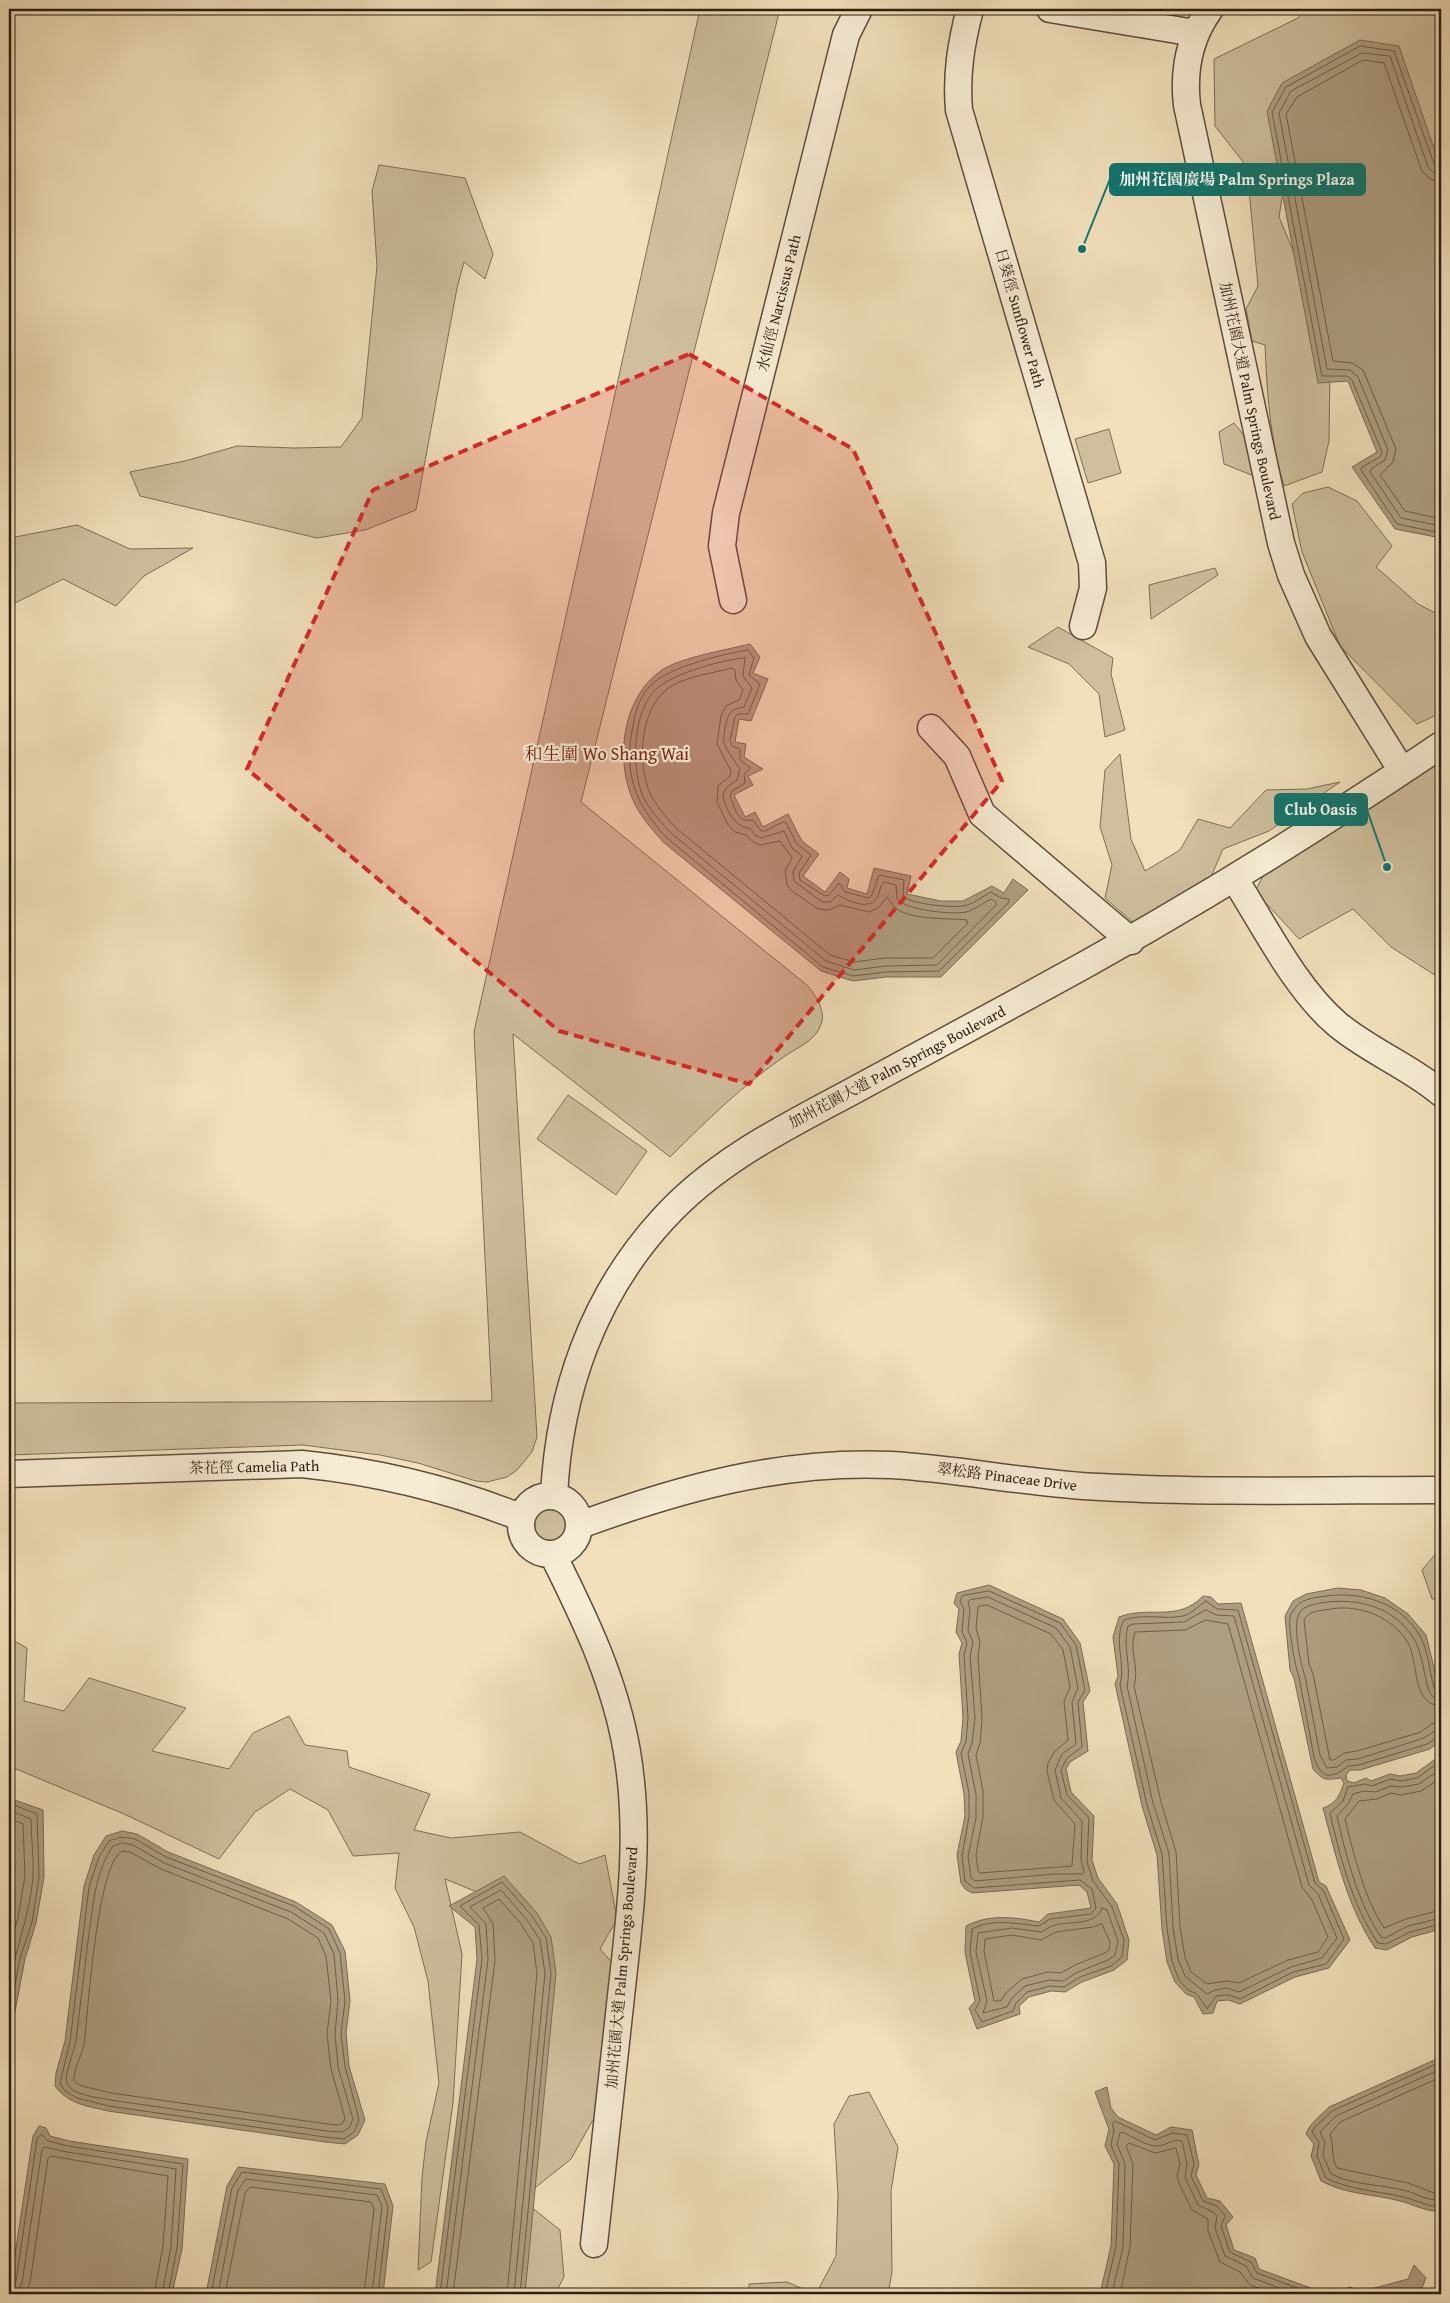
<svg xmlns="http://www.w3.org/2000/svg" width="1450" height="2303" viewBox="0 0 1450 2303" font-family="'Gentium Book Plus','Noto Serif TC',serif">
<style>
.green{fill:#cfbf9e;stroke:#7d6e58}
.water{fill:#ae9e81;stroke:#7a6b54}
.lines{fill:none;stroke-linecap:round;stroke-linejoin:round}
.shore{stroke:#6c5e49;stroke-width:1}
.minor-casing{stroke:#5c4e3c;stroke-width:29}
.minor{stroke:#f6ebd3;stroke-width:26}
.marked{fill:#d62828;fill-opacity:0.2;stroke:#d62828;stroke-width:4;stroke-dasharray:10 6;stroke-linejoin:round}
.labels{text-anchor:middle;stroke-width:4.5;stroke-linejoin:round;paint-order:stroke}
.street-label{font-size:15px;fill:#2b1e11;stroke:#f6ebd3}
.quarter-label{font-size:18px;fill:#7a1f14;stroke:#f6ebd3}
.leader{fill:none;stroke:#0f766e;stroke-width:2}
.callout-dot{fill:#0f766e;stroke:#f6ebd3;stroke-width:2}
.callout{fill:#0f766e;stroke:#0f766e;stroke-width:2}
.callout-label{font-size:16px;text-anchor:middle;font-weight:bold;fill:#fff}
</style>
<rect width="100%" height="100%" fill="#f1e0bb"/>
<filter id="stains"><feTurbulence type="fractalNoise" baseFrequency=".004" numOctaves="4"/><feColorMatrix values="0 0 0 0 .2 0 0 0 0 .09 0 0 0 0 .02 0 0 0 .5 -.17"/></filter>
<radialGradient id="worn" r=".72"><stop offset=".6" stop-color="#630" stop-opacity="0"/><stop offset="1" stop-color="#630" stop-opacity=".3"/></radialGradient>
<path class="green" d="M700 9H780L581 802 808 986C817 998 827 1012 820 1027 814 1041 797 1048 785 1056 743 1085 706 1121 670 1157L513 1034 537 1437 532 1452 517 1470 507 1477 487 1482 476 1481 418 1463 380 1455 303 1445 9 1455V1403L492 1401 474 1032Z
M1306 9H1433L1441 12V150L1407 128 1291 140 1279 217 1312 296 1330 365 1329 441 1322 472 1284 486C1270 439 1267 393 1265 345L1252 341 1246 309 1258 286 1247 167 1215 126 1214 59 1298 18Z
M379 165 465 178 493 254 485 279 464 262 457 288 416 510 365 530 317 538 140 496 130 472 185 461 237 446 294 448 341 447 362 418 377 266 372 191Z
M1234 423 1246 438 1254 476 1224 464 1219 432Z
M1109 429 1121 473 1088 483 1075 439Z
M1328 487 1357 501 1392 546 1376 567 1418 604 1441 616V713L1417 724 1340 646 1302 552 1292 504 1303 493Z
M77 525 130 549 193 548 144 576 116 606 63 579 9 606V541L15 537Z
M1215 568 1218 575 1151 619 1149 585Z
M1058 627 1113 658 1111 674 1125 730 1105 737 1099 694 1069 664 1028 647Z
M1120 754 1131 839 1145 871 1180 850 1198 819 1230 828 1266 790 1307 789 1340 782 1269 831 1223 849 1204 893 1145 933 1105 898 1112 865 1100 827 1105 770Z
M1441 762V979L1391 947 1353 909 1299 939 1255 891 1272 860 1390 794Z
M568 1095 647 1151 616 1195 537 1139Z
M534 1525a16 16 0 1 1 32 0a16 16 0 1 1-32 0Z
M1439 1550 1441 1551V1599H1432L1422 1570Z
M9 1638 27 1648 24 1701 64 1711 89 1678 186 1708 152 1751 229 1769 253 1733 289 1716 305 1745 347 1751 349 1767 430 1794 414 1830 451 1838 520 1832 579 1864 605 1855 617 1919 600 1949 616 1967 598 2111 571 2159 521 2199 560 2230 564 2277 555 2294H497L492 1898 445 1879 462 1954 453 2103 431 2262 418 2270 422 2178 426 2142 439 2083 428 1981 414 1927 395 1888 399 1853 353 1856 328 1810 290 1789 255 1812 219 1859 124 1814 9 1766Z
M869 2092 898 2147 891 2191 892 2272 888 2294H816L836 2256 838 2196 834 2124 849 2096Z
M787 2282 815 2294H749V2284Z"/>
<path class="water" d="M1360 40 1399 46 1441 169V538L1395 529 1352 467 1377 452 1348 381 1318 383 1267 111 1282 83Z
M750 644 760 657 753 673 768 679 751 721 739 719 735 742 746 744 744 757 763 769 748 776 753 785 734 795 745 817 755 812 763 827 788 814 802 841 819 854 803 876 825 892 840 872 849 879 847 888 867 894 874 868 911 876 907 894 941 901H963L992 886 1004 893 1013 879 1028 890 941 977H886L853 981 821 971 663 842C651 828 639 815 632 798 615 757 623 696 662 670 682 657 726 650 750 644Z
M989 1585 1063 1619 1080 1643 1090 1691 1083 1702 1088 1751 1070 1762 1066 1769 1071 1792 1094 1816 1092 1860 1098 1878 1117 1904 1129 1940 1127 1960 1114 1970 1082 1982 1065 1992 1051 1991 1029 1997 1019 2006 1020 2014 977 2029 969 2008 975 2001 965 1952 966 1926C989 1914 1014 1917 1039 1922L1048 1914 1091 1908 1087 1892 1079 1885 972 1893 965 1889 961 1883 957 1855 965 1816 964 1794 956 1752 961 1741 963 1718 959 1654 962 1643 956 1632 959 1609 954 1603 957 1593Z
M1338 1588 1361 1590 1385 1598 1408 1614 1426 1635 1441 1696V1737L1439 1742 1430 1749 1360 1770H1350L1346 1775 1347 1781 1354 1783 1366 1778 1371 1781 1390 1774 1400 1776 1416 1773 1441 1755V1929L1412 1937 1387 1950 1375 1948C1347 1906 1336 1856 1323 1808 1337 1803 1339 1796 1344 1783L1341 1778C1325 1780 1324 1781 1313 1769L1294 1678 1290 1670 1285 1616 1293 1601 1306 1594Z
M1203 1596 1211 1597 1218 1604 1241 1603 1319 1882 1326 1886 1350 1940 1329 1968 1295 1977 1240 2004 1228 2000 1217 2001 1213 2013 1203 2014 1194 1997 1186 1994 1175 1982 1167 1962 1162 1929 1157 1855 1142 1806 1115 1684 1118 1676 1113 1637 1119 1617C1150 1605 1177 1623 1203 1596Z
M9 1798 43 1810 44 1877 36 1923 25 1959 9 2043Z
M122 1831 137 1834 168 1852 296 1902 332 1925 345 1951 350 2001 346 2033 349 2066 365 2120 358 2135 345 2144 325 2142 108 2111C87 2106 68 2104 55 2086L56 2073 65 2041 84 1886 94 1855 106 1836Z
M504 1876 537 1913 551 1937 556 1973 525 2294H435L477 1959 475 1927 449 1906Z
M1441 2057V2211C1427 2212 1417 2206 1404 2202 1376 2194 1347 2195 1321 2181L1311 2156 1314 2144 1306 2134C1310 2123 1320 2116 1329 2107Z
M1107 2087 1111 2108 1118 2117 1156 2135 1171 2127 1192 2130 1199 2165 1196 2175 1207 2198 1220 2201 1233 2217 1226 2225 1234 2250 1255 2258 1259 2269 1327 2294H1100L1111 2246 1114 2164 1105 2146 1109 2129 1095 2092Z
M39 2126 46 2128 50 2136 69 2141 188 2159 182 2249 172 2294H9L33 2136Z
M238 2167 385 2184 393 2206 383 2294H206L227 2186Z
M1414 2265 1426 2278 1422 2288 1403 2294H1332L1350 2287 1360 2292 1408 2279Z"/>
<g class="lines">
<path class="shore" d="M1441 168 1434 164 1394 51 1360 46 1286 87 1272 112 1322 376H1347L1352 380 1382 452 1380 457 1362 467 1361 470 1397 524 1441 533
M1441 174 1434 173 1428 167 1390 56 1362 53 1291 91 1279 113 1327 369 1350 370 1358 377 1388 450 1385 460 1371 469 1370 472 1401 518 1441 526
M1441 182 1430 179 1422 171 1384 63 1363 60 1297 97 1286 114 1333 361 1352 363 1363 370 1396 449 1393 462 1380 475 1405 511 1441 519
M748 650 754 658 749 675 760 684 748 714H738L735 717 730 740 732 746 740 749V760L750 768 744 775 745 783 732 791 730 797C736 810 737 823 753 820L761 831H765L783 822 786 823 797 844 811 855 799 873 800 880 825 896 829 895 839 883 845 892 868 898 872 895 879 875 904 880 903 895C907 904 952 908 963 906 972 905 983 896 991 892L1001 898 1009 899V902L939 971 886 972 853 976 823 967 667 838C635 804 623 773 633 726 635 712 640 696 651 685 669 667 723 654 748 650Z
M745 658 743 676 752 688 744 707C741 708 736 708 733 710 726 715 723 735 724 743 724 745 738 767 740 769L737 780 727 787 723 794C725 809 735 828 750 828L755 835 761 838 784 831 792 848 802 856 793 872 794 881 822 902H830L838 895C848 901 871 912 878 896 880 891 880 886 884 882L896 885 897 899C905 910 953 915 966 912 974 910 983 903 991 899L996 902V905L937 965 886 966 854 970 826 961 671 833C660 821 648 809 642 794 631 765 633 711 656 689 672 674 724 659 745 658Z
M732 668 735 670 736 680 743 690 739 700 726 706 721 716 717 744 731 771 730 776 718 786 717 802 728 825 735 832 746 835 753 842 760 845 780 841 792 858 785 871 787 885 792 891 818 909 829 910 840 905 869 912 878 908 887 897C891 901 892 906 897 909 911 920 950 918 967 920V924L933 958H885L854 962 830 955 676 828C666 817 655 805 649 791 637 759 640 704 673 685 690 676 713 673 732 668Z
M989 1591 1060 1623 1076 1645 1085 1690 1078 1702 1082 1747 1067 1758 1061 1770 1067 1795 1089 1818 1087 1862 1093 1881 1112 1907 1124 1940 1122 1957 1111 1966 1080 1977 1064 1987 1050 1986 1027 1992 1016 2003 1013 2011 982 2022 975 2010 980 2001 970 1952 972 1929C993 1918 1017 1924 1039 1926L1050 1919 1091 1914 1096 1908 1092 1889 1080 1880 974 1888 965 1881 962 1856 969 1817V1793L961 1753 966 1742 968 1718 964 1655 967 1643 962 1631 964 1609 960 1601 962 1596Z
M988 1597 1056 1628 1070 1647 1078 1688 1072 1702 1076 1744 1062 1754 1055 1770 1061 1798 1082 1821 1081 1860 1084 1872 1082 1874H1054L975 1881 971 1878 968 1856 976 1818V1794L968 1754 972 1743 975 1718 970 1656 973 1642 968 1630 970 1610 968 1602 970 1600Z
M1206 1601 1217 1609 1238 1610 1315 1883 1323 1890 1344 1939 1326 1964 1293 1972 1240 1999 1229 1995 1216 1996 1207 2009 1197 1994 1188 1990 1179 1980 1172 1961 1167 1928 1162 1854 1147 1805 1120 1685C1126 1664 1113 1640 1124 1620 1143 1613 1164 1620 1183 1616 1192 1614 1198 1606 1206 1601Z
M987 1605 1051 1634 1063 1650 1070 1687 1064 1701 1068 1740 1054 1752 1048 1763 1047 1771 1054 1800 1075 1824 1072 1866 980 1873 978 1871 976 1855 983 1816V1791L976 1755 980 1743 982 1719 978 1656 980 1642 976 1628 978 1607Z
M1206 1610 1216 1615 1234 1616 1309 1885 1318 1894 1337 1938 1322 1958 1291 1967 1239 1992 1227 1988 1215 1990 1207 1994 1185 1976 1178 1959 1173 1928 1169 1853 1153 1803 1127 1686C1132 1666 1122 1646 1128 1626L1133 1624 1184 1622Z
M1206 1620 1228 1624 1302 1887 1312 1900 1328 1937 1318 1952 1288 1960 1239 1983 1227 1981 1207 1984 1191 1972 1185 1957 1180 1927 1176 1852 1161 1802 1134 1686C1140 1668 1128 1649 1135 1632L1185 1630Z
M1441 1692 1434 1688C1430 1674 1428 1649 1420 1636 1400 1601 1358 1590 1320 1597 1312 1598 1301 1600 1296 1607 1294 1609 1291 1614 1290 1617 1288 1627 1295 1667 1299 1677L1314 1757C1321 1780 1332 1779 1348 1766L1359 1765 1427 1744 1441 1736
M1441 1698 1433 1697 1429 1691C1424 1676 1422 1651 1414 1639 1394 1606 1356 1597 1320 1603 1313 1605 1304 1606 1300 1612 1292 1623 1300 1663 1305 1676L1320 1755 1327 1768 1337 1767 1346 1760 1358 1759 1424 1738 1435 1731 1441 1730
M1441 1706C1411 1705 1419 1662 1408 1643 1393 1617 1359 1604 1331 1609 1321 1611 1309 1610 1304 1620L1309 1664 1313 1674 1330 1760H1334L1344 1753 1357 1751 1421 1732 1431 1724 1441 1722
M1441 1761 1417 1778 1401 1781 1390 1779 1372 1786 1365 1784 1348 1787 1343 1801 1330 1813C1340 1856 1352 1905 1378 1943L1386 1944 1410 1932 1441 1924
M1441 1769 1419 1784 1401 1787 1391 1786 1375 1792 1364 1791 1353 1794 1348 1804 1337 1816C1346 1856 1358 1903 1381 1937L1385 1938 1408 1926 1441 1918
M1441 1778 1421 1791 1401 1795 1391 1793 1377 1799 1359 1801 1345 1819C1353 1852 1365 1900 1384 1928L1406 1919 1441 1910
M9 1803 37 1814 39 1877 32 1922 20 1958 9 2017
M9 1810 31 1819C31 1838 34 1858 33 1877 30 1914 16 1948 9 1984
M9 1818 23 1824 25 1876 18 1918 9 1948
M122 1837 135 1839 166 1857 294 1906 329 1929 340 1953 345 2001 341 2034 345 2066 359 2120 354 2132 344 2139 325 2137 109 2106 77 2098 65 2091 60 2083 70 2042 89 1887 99 1857 109 1841Z
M123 1843 133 1845 164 1863 291 1912 324 1933 334 1954 338 2001 335 2034 338 2067 353 2119 349 2128 342 2132 326 2131 110 2100C98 2097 74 2096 67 2084 63 2076 75 2050 76 2040 80 2007 84 1974 88 1941 93 1908 94 1874 113 1846Z
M123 1851 130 1852 161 1869 288 1919 318 1938 326 1956 331 2001 327 2034 331 2069 345 2118 343 2123 339 2125 327 2124 111 2093 82 2086 74 2081C73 2069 82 2056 84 2044 88 2015 97 1858 123 1851Z
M1102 1908 1107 1910 1118 1941 1115 1955 1108 1960 1078 1972 1063 1981 1049 1980 1025 1986 1012 1998 1007 2007 983 2013 987 2001 976 1952 978 1933 1012 1928 1041 1932C1046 1930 1050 1926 1055 1925 1071 1921 1096 1926 1102 1908Z
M1102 1924 1110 1942 1109 1950 1105 1953 1075 1965 1061 1973 1048 1972 1022 1979 1006 1993 1001 2001H994L984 1951 985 1939 1012 1935 1041 1940 1056 1932 1093 1927Z
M1441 2062 1332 2111 1314 2128 1312 2132 1319 2142 1317 2156 1326 2178C1350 2190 1378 2191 1403 2197 1417 2200 1427 2207 1441 2207
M1441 2069 1336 2116 1320 2132 1325 2143 1323 2155 1331 2174C1354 2186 1383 2184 1407 2191 1419 2195 1429 2201 1441 2200
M1441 2077 1340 2122 1330 2134C1335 2147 1330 2155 1337 2168L1408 2183 1434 2193H1441
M9 2286 13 2285 16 2281 37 2139 41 2134 48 2141 68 2146 183 2164 177 2248 168 2294
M9 2292 18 2290 22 2283 42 2149 45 2147 67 2152 176 2169 171 2247 162 2294
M24 2294 30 2283 48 2158 51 2156 168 2176 163 2246 154 2294
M211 2294 232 2188 242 2172 381 2189 388 2207 378 2294
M218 2294 238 2190 246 2179 377 2195 382 2207 372 2294
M225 2294 245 2193 250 2187 371 2202 374 2209 364 2294
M440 2294 482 1959 479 1925 460 1906 502 1882 532 1916 546 1938 551 1973 520 2294
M446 2294 488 1959 486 1924 470 1907 501 1890 527 1920 540 1940 545 1973 514 2294
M453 2294 495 1960 493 1924 483 1908 499 1899 521 1924 533 1943 537 1973 507 2294
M1105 2294 1116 2246 1119 2164 1111 2145 1114 2130 1112 2124 1115 2121 1155 2140 1172 2133 1187 2135 1194 2164 1191 2176 1203 2201 1217 2206 1225 2216 1221 2226 1230 2252 1251 2262 1257 2273 1313 2294
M1112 2294 1123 2247 1125 2164 1117 2144 1120 2133 1122 2132C1132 2136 1145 2145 1155 2146 1166 2147 1171 2138 1182 2141L1187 2164 1185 2177 1198 2205 1213 2212 1217 2216 1215 2228 1225 2256 1246 2266 1253 2278 1295 2294
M1120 2294 1130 2247 1133 2164 1126 2146 1129 2143 1155 2153 1176 2148 1180 2164 1177 2175 1179 2183 1192 2210 1208 2219V2231L1220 2262 1240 2272 1250 2285 1274 2294"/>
<g class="minor-casing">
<path id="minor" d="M970 9C961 44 956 74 959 110L1092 563 1093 588 1083 626
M1050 9 1195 33
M1210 9C1189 38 1183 70 1187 105L1281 543 1291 575 1318 636 1402 771
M733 600 722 546 726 513 846 35 859 9
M931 728 957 756 982 814 1131 941
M1234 878C1264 925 1295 988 1337 1024 1369 1051 1409 1066 1441 1093
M9 1474 302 1464C379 1472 450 1489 522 1518
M521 1525a29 29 0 1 1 58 0a29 29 0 1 1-58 0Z
M554 1496C559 1392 593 1295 664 1218 716 1161 784 1128 851 1092 910 1060 969 1028 1028 996 1171 919 1308 835 1441 745
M580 1525C681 1488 782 1460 891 1465 961 1469 1030 1484 1100 1487 1213 1493 1328 1490 1441 1490
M553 1555C585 1619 615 1681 627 1752 641 1834 630 1915 621 1996 612 2079 603 2162 594 2244"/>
</g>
<use href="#minor" class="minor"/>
</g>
<path class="marked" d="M689 354 853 449 1002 781 749 1084 559 1031 247 769 373 490Z"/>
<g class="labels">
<g class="street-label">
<text transform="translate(779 303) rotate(-76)" y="5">水仙徑 Narcissus Path</text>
<text transform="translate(1020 318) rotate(74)" y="5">日葵徑 Sunflower Path</text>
<text transform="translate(1250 401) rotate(78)" y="5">加州花園大道 Palm Springs Boulevard</text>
<text transform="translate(897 1067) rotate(-28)" y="5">加州花園大道 Palm Springs Boulevard</text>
<text transform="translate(254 1467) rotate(-1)" y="5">茶花徑 Camelia Path</text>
<text transform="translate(1007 1477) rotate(7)" y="5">翠松路 Pinaceae Drive</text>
<text transform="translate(622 1968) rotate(-85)" y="5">加州花園大道 Palm Springs Boulevard</text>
</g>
<g class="quarter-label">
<text x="607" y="760">和生圍 Wo Shang Wai</text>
</g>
</g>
<path class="leader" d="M1082 249L1110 179M1387 867L1367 810"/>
<g class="callout-dot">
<circle cx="1082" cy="249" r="5"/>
<circle cx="1387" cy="867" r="5"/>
</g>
<g class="callout">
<rect x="1110" y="164" width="255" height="31" rx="5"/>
<rect x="1275" y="794" width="92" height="31" rx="5"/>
</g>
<g class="callout-label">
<text x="1237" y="185">加州花園廣場 Palm Springs Plaza</text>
<text x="1321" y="815">Club Oasis</text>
</g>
<rect width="1450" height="2303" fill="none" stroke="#f1e0bb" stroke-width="30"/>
<rect x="10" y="10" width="1430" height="2283" fill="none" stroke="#2b1e11" stroke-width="2.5"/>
<rect x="15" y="15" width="1420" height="2273" fill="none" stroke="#2b1e11"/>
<rect width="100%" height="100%" filter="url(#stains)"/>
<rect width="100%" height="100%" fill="url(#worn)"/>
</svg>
